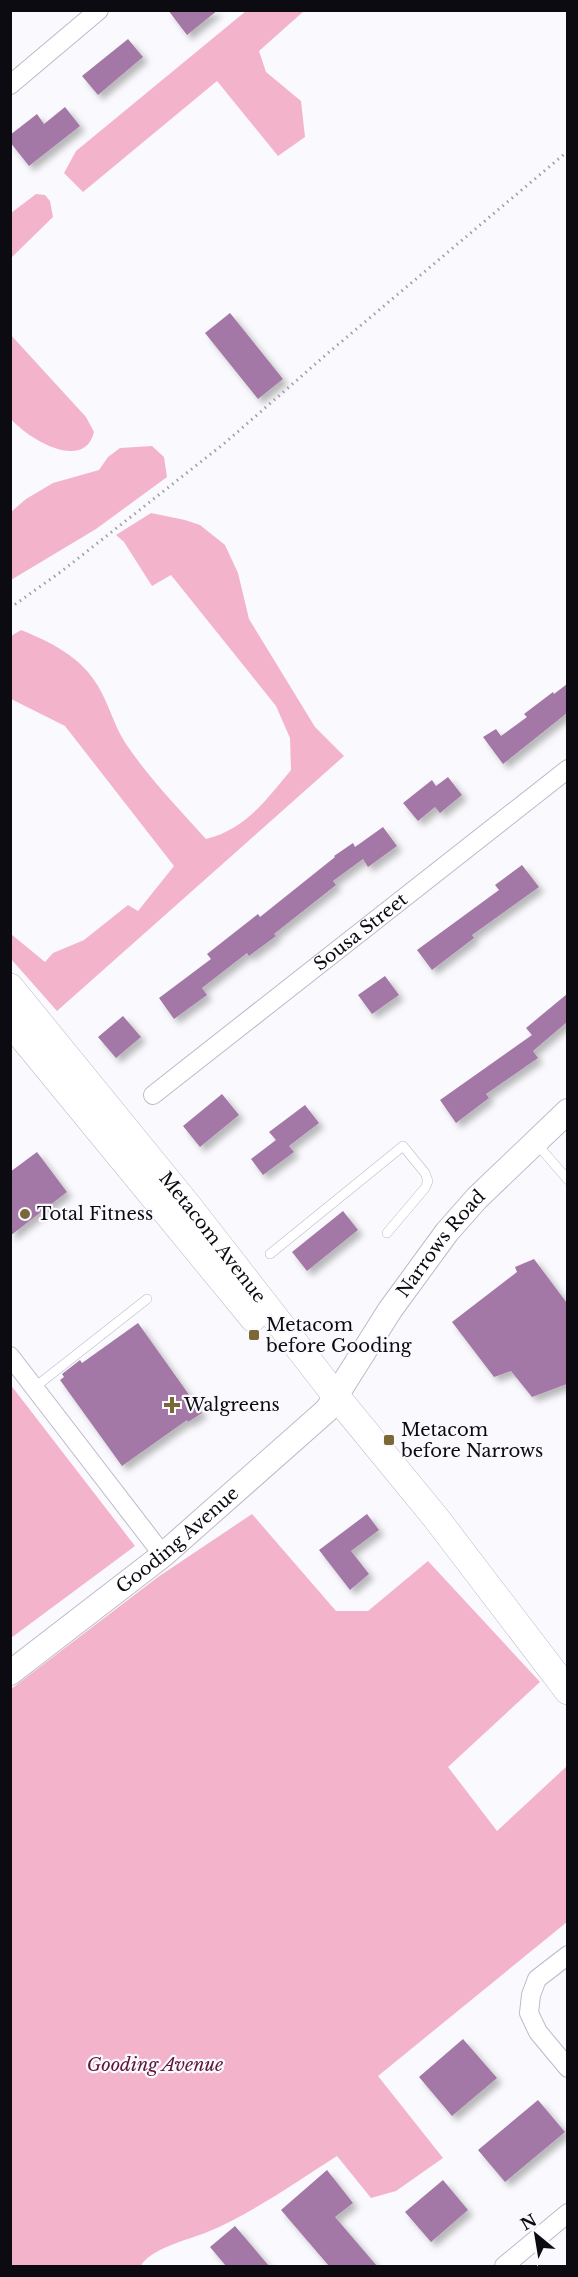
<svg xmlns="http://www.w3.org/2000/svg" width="578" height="2277" viewBox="0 0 578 2277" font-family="'Libre Baskerville',serif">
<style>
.green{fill:#f3b4cb}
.building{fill:#a378a6;filter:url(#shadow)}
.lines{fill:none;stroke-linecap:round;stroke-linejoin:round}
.lane-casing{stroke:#bcbacb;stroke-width:10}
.street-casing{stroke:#bcbacb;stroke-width:20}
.secondary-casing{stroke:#bcbacb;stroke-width:26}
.primary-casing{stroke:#bcbacb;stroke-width:28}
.path{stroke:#9f9ea3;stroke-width:3;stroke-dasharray:1.5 4.5;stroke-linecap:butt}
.lane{stroke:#fff;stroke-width:9}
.street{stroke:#fff;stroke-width:18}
.secondary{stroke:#fff;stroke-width:24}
.primary{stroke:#fff;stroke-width:27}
.poi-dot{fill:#7a6836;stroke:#faf9fd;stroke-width:2}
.labels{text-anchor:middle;stroke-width:4.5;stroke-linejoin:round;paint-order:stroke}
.street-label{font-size:18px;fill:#0c0b11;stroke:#faf9fd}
.poi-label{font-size:18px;fill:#0c0b11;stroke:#faf9fd;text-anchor:start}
.park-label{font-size:18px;font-style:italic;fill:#601439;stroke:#faf9fd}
</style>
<defs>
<filter id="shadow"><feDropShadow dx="5" dy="5" stdDeviation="3" flood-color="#0004"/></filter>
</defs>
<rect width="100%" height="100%" fill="#faf9fd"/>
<path class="green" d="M246 11H304L259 51 266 72 301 101 305 137 278 156 217 81 83 192 64 173 76 151Z
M36 194 45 195 50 201 53 217 11 258V213Z
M10 334 86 417 94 432C84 473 27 438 11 419Z
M152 446 164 457 167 477 96 529 11 580V512L26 499 53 483 99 470 108 457 120 448Z
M151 513 185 520 200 525 225 545 238 573 249 619 315 727 344 756 57 1011 11 959V934L45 962 53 953 84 940 128 905 138 911 174 866 65 726 11 699V636L21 630C51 642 81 657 98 686 109 704 114 726 126 744 149 778 178 808 206 839 246 829 266 800 291 770L290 738 276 706 171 575 152 586 124 542 116 535Z
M10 1384 135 1546 11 1638H10Z
M252 1514 336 1611H368L428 1561 540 1682 448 1767 497 1831 567 1766V1922L378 2076 443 2158 396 2191 371 2198 337 2156C294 2183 252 2214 205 2233 189 2239 148 2250 141 2266H11V1689L158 1577Z"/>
<path class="building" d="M168 10H218L187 35Z
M128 39 143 57 98 95 82 76Z
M65 107 80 126 29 166 10 142V135L37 114 44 124Z
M230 313 283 379 258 399 205 333Z
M567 684V713L503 764 483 737 496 729 501 736 527 717 524 714 553 692 554 694Z
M448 777 462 795 440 813 435 807 418 821 403 803 432 780 436 786Z
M383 827 397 846 368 867 363 859 333 881 336 885 274 934 276 936 249 956 247 953 202 988 207 995 174 1019 159 998 211 959 207 954 258 914 260 917 335 857 334 856 353 843 355 847Z
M522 865 539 887 472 935 474 938 432 970 417 950 499 890 495 885Z
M385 976 399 995 372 1014 358 995Z
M567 994V1022L533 1051 538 1058 486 1094 489 1098 456 1123 440 1100 532 1035 526 1028Z
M123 1016 141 1037 116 1058 98 1037Z
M222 1094 239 1115 200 1147 183 1126Z
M305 1105 319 1123 289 1146 294 1152 263 1175 251 1159 276 1140 269 1132Z
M37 1152 67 1192 10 1236V1172Z
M343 1211 358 1230 307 1271 292 1252Z
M534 1259 567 1303V1384L532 1397 511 1371 494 1377 452 1322 517 1272 515 1267Z
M138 1323 202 1413 188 1422 187 1420 122 1466 60 1380 64 1377 62 1374 80 1360 82 1363Z
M367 1514 379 1530 351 1551 369 1574 350 1590 319 1550Z
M463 2039 497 2078 452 2116 419 2077Z
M538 2100 565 2132 505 2182 478 2150Z
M327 2170 353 2203 335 2217 377 2266H329L281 2210Z
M443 2180 468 2210 431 2242 405 2212Z
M235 2226 269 2266H226L210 2247Z"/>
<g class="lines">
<g class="lane-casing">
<path id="lane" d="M536 1143 568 1180
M270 1254 403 1146 425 1173 428 1181 425 1188 387 1233
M35 1387 147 1299"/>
</g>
<g class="street-casing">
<g id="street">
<path d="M10 85 99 10"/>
<path id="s1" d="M153 1095 568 769"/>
<path d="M10 1356 163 1555"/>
<path d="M568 1955 537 1979 531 1995 529 2013 538 2032 568 2068"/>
<path d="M504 2266 568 2213"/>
</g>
</g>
<g class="secondary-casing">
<g id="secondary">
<path id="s2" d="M10 1673 163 1555 327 1410 390 1310 447 1232 477 1198 568 1111"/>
</g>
</g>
<g class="primary-casing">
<g id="primary">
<path id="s3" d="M10 987 190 1208 336 1396 436 1518 568 1691"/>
<path d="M10 1022 253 1318"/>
</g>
</g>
<path class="path" d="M10 608 62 571 226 442 328 353 568 151"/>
<use href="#lane" class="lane"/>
<use href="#street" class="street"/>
<use href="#secondary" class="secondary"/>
<use href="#primary" class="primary"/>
</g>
<g class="poi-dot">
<circle cx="25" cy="1214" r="6"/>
<rect x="248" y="1329" width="12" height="12" rx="3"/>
<path d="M169 1396h6v6h6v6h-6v6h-6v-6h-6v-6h6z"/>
<rect x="383" y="1434" width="12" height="12" rx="3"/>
</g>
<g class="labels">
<g class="street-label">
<text dy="6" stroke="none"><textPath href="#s1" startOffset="264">Sousa Street</textPath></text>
<text dy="6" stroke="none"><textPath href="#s3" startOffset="322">Metacom Avenue</textPath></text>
<text dy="6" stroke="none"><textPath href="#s2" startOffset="614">Narrows Road</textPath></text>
<text dy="6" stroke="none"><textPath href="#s2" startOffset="214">Gooding Avenue</textPath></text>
</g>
<g class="poi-label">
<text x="37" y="1220">Total Fitness</text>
<text x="266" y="1331">Metacom<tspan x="266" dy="21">before Gooding</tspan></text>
<text x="184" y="1411">Walgreens</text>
<text x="401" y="1436">Metacom<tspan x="401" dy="21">before Narrows</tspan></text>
</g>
<g class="park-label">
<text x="155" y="2071">Gooding Avenue</text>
</g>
</g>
<rect width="578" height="2277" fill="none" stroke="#0c0b11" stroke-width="24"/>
<g transform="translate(536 2235) rotate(330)" stroke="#faf9fd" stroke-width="4.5" paint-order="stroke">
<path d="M0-4.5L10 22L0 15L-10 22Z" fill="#0c0b11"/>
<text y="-9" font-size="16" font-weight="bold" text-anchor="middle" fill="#0c0b11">N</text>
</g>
</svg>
